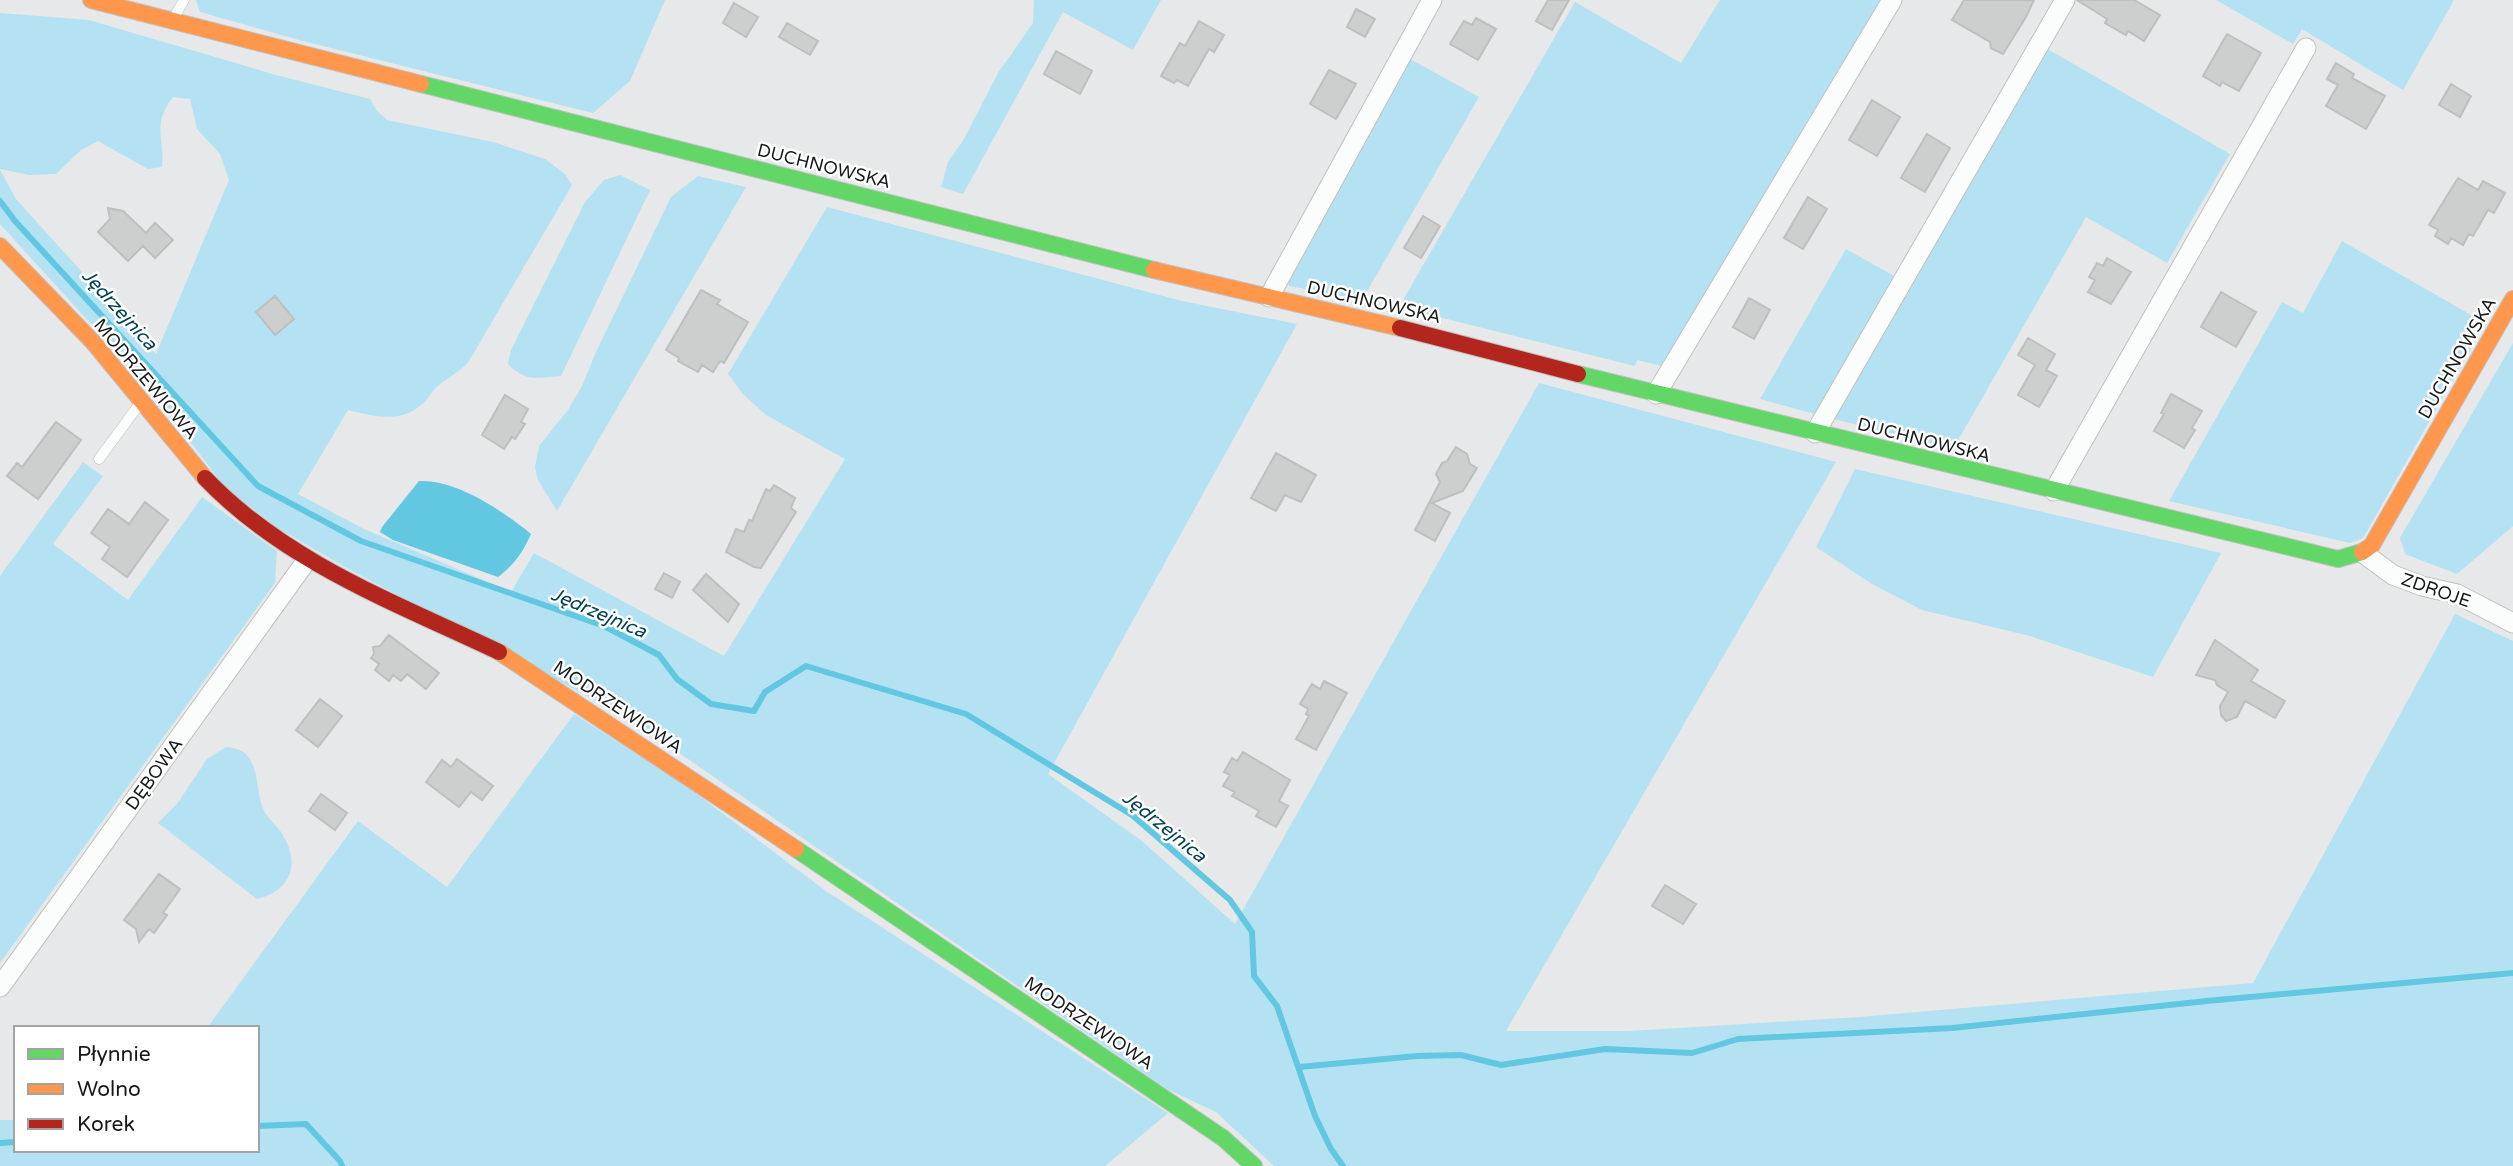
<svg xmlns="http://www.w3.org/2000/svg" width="2513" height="1166" viewBox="0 0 2513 1166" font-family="'Varela Round',sans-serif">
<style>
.green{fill:#b4e2f2}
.water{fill:#62c8e2}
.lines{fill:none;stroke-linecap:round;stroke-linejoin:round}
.stream{stroke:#62c8e2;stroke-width:6}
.building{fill:#cdcfcf;stroke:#bec0c0;stroke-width:2}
.lane-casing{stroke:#c0c1c1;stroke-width:11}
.street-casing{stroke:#c0c1c1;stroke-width:21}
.fast-casing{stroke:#c0c1c1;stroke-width:18}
.slow-casing{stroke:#c0c1c1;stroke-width:18}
.jam-casing{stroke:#c0c1c1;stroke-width:18}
.lane{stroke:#fbfcfc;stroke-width:10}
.street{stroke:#fbfcfc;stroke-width:19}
.fast{stroke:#63d668;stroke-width:16}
.slow{stroke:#ff974d;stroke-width:16}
.jam{stroke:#b3261e;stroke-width:16}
.labels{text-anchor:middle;stroke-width:5;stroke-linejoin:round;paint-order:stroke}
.street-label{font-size:18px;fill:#171919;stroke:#fff}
.water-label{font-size:19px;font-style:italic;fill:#034150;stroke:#fff}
</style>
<rect width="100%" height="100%" fill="#e6e8e9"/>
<path class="green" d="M196 0H665L630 81 593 113 299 40 200 12Z
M1034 0H1161L1133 50 1063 12 963 194 941 187 948 162 964 139 998 73 1033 23Z
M1720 0H1882L1661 366 1637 360 1635 366 1399 307 1575 2 1681 63Z
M2216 0H2454L2403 90 2302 29 2293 44Z
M0 13 89 20 276 75 370 99 377 111 387 120 493 142 545 159 565 174 572 185 469 361C460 372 450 376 439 385 432 390 428 400 421 405 399 424 373 416 348 410L298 494 364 529 511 592 534 553 724 656 845 459 766 415 743 394 728 374 827 207 1182 301 1297 324 1048 774 1142 841 1235 924 1539 383 1836 462 1506 1031H1630L1859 1017 2253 983 2455 614 2513 641V1166H1274L1216 1112 1167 1089 672 748 589 697 345 567 276 527 225 487 145 383 0 224V170L16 199 156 354 229 180 220 154 197 129 190 99 173 97C151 126 165 136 162 167L148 169 98 141 81 150 56 174 29 175 0 169Z
M2044 47 2230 154 2167 263 2086 217 1953 449 1830 418Z
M1410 59 1479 97 1362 300 1289 286 1288 277Z
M620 175 650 190 561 376C537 378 525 382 508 364L511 350 585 202 604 180Z
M698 176 746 187 557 511 538 480 535 467 539 446 568 410 582 386 596 352 671 197Z
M2342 241 2485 323 2363 538 2350 543 2169 501 2282 302 2303 313Z
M1846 249 1894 276 1815 414 1760 399Z
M2513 343V526L2457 574 2405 554 2400 538Z
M83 462 103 476 53 544 128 600 202 497 277 551 275 583 0 963V576Z
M1855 469 2221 553 2153 677 2030 636 1922 610 1872 584 1816 547Z
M574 714 682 783 826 891 1168 1113 1105 1166H0V1120H16V1150H257V1028H207L358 821 447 887Z
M226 747C263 749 253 787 264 811 269 820 276 825 281 832 301 862 292 891 257 899L158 823 177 804 207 759Z"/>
<path class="water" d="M419 481C458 480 501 510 531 534 523 552 514 565 498 577L393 540 380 532 382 527Z"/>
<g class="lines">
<path class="stream" d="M0 201 15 221 258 486 361 541 604 626 659 655 677 679 711 704 754 711 765 692 806 666 966 714 1132 815 1230 900 1252 932 1254 976 1277 1006 1315 1116 1331 1149 1343 1166
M1299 1067 1417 1056 1461 1055 1501 1065 1605 1049 1692 1053 1738 1039 1952 1028 2207 1001 2513 973
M257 1126 306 1124 340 1161 342 1166
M0 1143 16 1142"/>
</g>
<path class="building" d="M1548 0H1569L1552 30 1536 21Z
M1964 0H2034L2026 17 2003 54 1991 48 1990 42 1952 20Z
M2077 0H2134L2160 15 2144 41 2128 31 2126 35 2105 23 2107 19Z
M734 3 758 17 746 37 723 23Z
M1356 9 1375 19 1365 37 1347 27Z
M1476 18 1496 29 1478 60 1450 44 1464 21 1472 25Z
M1199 21 1224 35 1214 52 1209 49 1188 86 1177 80 1174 83 1161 76 1180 43 1185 46Z
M787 23 818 41 810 55 779 37Z
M2227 34 2261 53 2239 91 2222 82 2220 86 2203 76Z
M1056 51 1092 71 1080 94 1044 74Z
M2336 63 2354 74 2352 78 2385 96 2366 129 2326 106 2338 85 2327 79Z
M1329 70 1356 84 1336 119 1310 104Z
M2451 84 2471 96 2460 117 2439 105Z
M1872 100 1900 117 1877 156 1849 140Z
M1927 134 1950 148 1925 192 1901 178Z
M2458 178 2478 190 2483 181 2505 193 2494 213 2488 210 2473 236 2469 234 2463 245 2451 238 2448 244 2435 236 2438 230 2429 225Z
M1808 197 1827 209 1803 249 1784 238Z
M108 208 123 211 146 233 155 223 173 240 155 258 143 246 128 261 98 232 110 219Z
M1423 216 1440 226 1421 258 1404 248Z
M2107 258 2131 272 2111 304 2088 292 2095 280 2089 277 2097 263 2103 266Z
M701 290 720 300 717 304 748 322 724 363 720 361 713 372 702 365 698 372 678 361 679 358 666 350Z
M2221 292 2256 312 2236 347 2201 327Z
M275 296 294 319 275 335 256 312Z
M1749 298 1770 310 1754 339 1733 327Z
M2028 338 2055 354 2046 370 2057 376 2039 407 2018 395 2035 365 2018 355Z
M2171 394 2202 411 2192 428 2195 430 2184 448 2154 431 2164 414 2161 413Z
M505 395 528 409 521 422 525 424 515 439 512 437 504 449 482 435Z
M56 422 81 440 38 499 7 476 17 463 22 467Z
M1456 447 1467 454 1470 464 1477 468 1463 491 1432 503 1450 513 1435 541 1415 530 1440 482 1436 474 1442 463 1447 461Z
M1276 453 1316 475 1301 502 1285 495 1276 511 1251 498Z
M774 485 795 498 791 508 796 512 761 568 754 567 726 552 736 529 744 532 749 520 752 521 766 489 770 491Z
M145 502 168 520 127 577 102 559 110 547 91 533 108 509 129 524Z
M664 573 680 582 672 598 655 589Z
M706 574 739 604 728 622 693 590Z
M389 635 439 673 426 689 407 674 401 681 393 675 389 681 375 670 379 664 371 658 374 654 373 647 380 646Z
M2215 640 2258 670 2251 681 2285 701 2275 718 2245 701 2237 717 2226 721 2221 715 2220 706 2228 692 2217 685 2215 680 2196 675Z
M1324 681 1347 693 1316 750 1296 739 1309 716 1306 714 1308 709 1300 704 1312 684 1320 689Z
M320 699 342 716 318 747 296 730Z
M1243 752 1290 780 1279 801 1288 806 1276 827 1256 816 1259 811 1232 796 1235 792 1223 786 1230 775 1224 772 1232 758 1237 761Z
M457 759 493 786 482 800 471 792 459 807 426 782 442 760 451 767Z
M321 794 347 813 335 830 309 811Z
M159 874 180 889 163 913 167 915 154 933 149 929 139 942 136 929 124 920Z
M1665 885 1696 904 1683 924 1652 906Z"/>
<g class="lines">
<g class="lane-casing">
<path id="lane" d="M173 19 184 0
M99 459 141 402"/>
</g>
<g class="street-casing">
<path id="street" d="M1269 297 1432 0
M1656 394 1892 0
M1815 433 2065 0
M2054 491 2306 48
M2363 553 2393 575 2422 586 2457 594 2513 623
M0 987 307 560"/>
</g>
<g class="fast-casing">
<path id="fast" d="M421 84 1154 270
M1578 374 2338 559 2362 552
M796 849 1223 1138 1254 1166"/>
</g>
<g class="slow-casing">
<path id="slow" d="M91 0 421 84
M0 246 93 342 205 478
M1154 270 1400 328
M2362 552 2372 545 2513 299
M499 652 796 849"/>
</g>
<g class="jam-casing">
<path id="jam" d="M1400 328 1578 374
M205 478C285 562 396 603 499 652"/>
</g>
<use href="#lane" class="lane"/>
<use href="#street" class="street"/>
<use href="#fast" class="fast"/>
<use href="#slow" class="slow"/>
<use href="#jam" class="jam"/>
</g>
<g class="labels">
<g class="street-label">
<text transform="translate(824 166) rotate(14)" y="6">DUCHNOWSKA</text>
<text transform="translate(1374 302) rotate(13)" y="6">DUCHNOWSKA</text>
<text transform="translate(2457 358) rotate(-60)" y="6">DUCHNOWSKA</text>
<text transform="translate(146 379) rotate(50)" y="6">MODRZEWIOWA</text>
<text transform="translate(1924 440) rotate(14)" y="6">DUCHNOWSKA</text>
<text transform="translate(2436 590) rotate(19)" y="6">ZDROJE</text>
<text transform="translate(618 707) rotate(34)" y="6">MODRZEWIOWA</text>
<text transform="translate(154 774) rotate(-54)" y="6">DĘBOWA</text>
<text transform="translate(1089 1023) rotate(34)" y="6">MODRZEWIOWA</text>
</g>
<g class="water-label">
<text transform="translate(120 309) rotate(48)" y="7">Jędrzejnica</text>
<text transform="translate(599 612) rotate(23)" y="7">Jędrzejnica</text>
<text transform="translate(1165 826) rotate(39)" y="7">Jędrzejnica</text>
</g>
</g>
<rect x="14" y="1026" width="245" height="126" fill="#ffffff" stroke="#a2a3a3" stroke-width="2"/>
<rect x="28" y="1049" width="35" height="10" fill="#63d668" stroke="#a2a3a3" stroke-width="2"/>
<text x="77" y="1061" font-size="21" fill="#171919">Płynnie</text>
<rect x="28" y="1084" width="35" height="10" fill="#ff974d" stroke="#a2a3a3" stroke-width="2"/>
<text x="77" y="1096" font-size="21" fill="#171919">Wolno</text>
<rect x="28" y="1119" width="35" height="10" fill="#b3261e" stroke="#a2a3a3" stroke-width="2"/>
<text x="77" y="1131" font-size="21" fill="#171919">Korek</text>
</svg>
